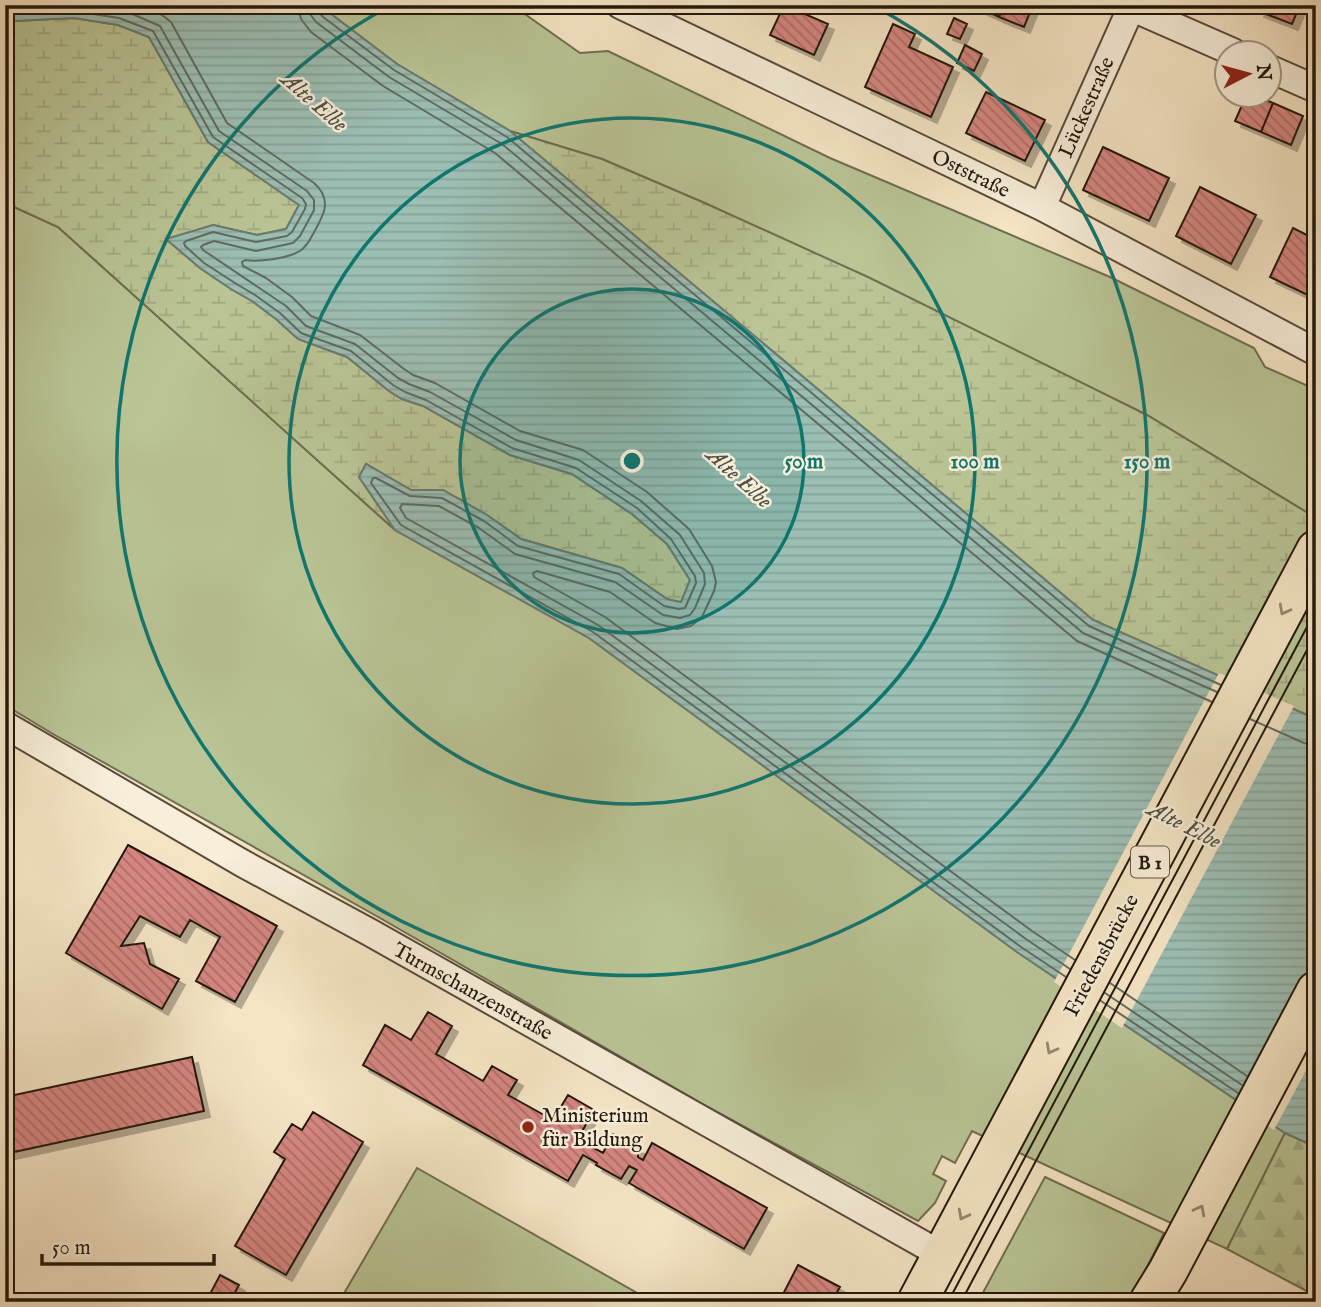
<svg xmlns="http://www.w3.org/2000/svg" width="1321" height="1307" viewBox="0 0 1321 1307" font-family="'IM FELL English',serif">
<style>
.green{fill:#bac596;stroke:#6e6e50;stroke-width:2}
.forest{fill:url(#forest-firs);stroke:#6e6e50;stroke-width:2}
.wetland{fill:url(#wetland-marsh);stroke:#6e6e50;stroke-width:2}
.water{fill:url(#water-rules);stroke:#6b7c70;stroke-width:2}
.pier{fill:#f5e5c5}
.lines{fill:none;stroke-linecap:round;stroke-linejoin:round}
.shore{stroke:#5f6b60;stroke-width:2}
.building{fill:url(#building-back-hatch);stroke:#22170b;stroke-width:2;filter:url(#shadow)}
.minor-casing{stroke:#574a3a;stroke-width:30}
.primary-casing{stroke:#22170b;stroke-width:42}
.minor{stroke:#f8eed9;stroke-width:26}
.primary{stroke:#f5e5c5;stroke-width:38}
.tram{stroke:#22170b;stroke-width:2}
.oneway{stroke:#968871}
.ring{fill:none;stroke:#0f766e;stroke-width:3.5}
.poi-dot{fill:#8f2418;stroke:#f8eed9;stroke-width:2.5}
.labels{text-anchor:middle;stroke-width:5;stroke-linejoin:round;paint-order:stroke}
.shield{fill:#f8eed9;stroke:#625849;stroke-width:2}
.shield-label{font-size:19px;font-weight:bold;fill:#22170b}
.street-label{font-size:21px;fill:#22170b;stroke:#f8eed9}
.poi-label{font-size:21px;fill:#22170b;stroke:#f8eed9;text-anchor:start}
.water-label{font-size:23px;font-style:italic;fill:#4d5246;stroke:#f8eed9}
.centre{fill:#0f766e;stroke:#f8eed9;stroke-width:3.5}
.ring-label{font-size:21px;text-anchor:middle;font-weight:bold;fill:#0f766e;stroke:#f8eed9;stroke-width:5;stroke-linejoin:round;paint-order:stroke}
</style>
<defs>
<pattern id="forest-firs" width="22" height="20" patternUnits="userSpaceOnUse" patternTransform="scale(1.75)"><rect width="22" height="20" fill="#bac596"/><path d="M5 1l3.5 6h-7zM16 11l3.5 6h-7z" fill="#a0a880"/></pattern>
<pattern id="wetland-marsh" width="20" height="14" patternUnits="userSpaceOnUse" patternTransform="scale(1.75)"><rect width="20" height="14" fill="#bac596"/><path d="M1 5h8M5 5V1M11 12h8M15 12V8" fill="none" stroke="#a0a880"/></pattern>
<pattern id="water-rules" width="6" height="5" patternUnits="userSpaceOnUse" patternTransform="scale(1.75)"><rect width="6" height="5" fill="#9cbfb4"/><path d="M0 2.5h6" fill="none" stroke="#86a399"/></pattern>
<pattern id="building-back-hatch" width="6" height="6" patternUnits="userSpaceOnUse" patternTransform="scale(1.75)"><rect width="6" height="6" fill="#d68781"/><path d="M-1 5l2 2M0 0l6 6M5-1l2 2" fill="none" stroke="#ad6d68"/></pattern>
<filter id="shadow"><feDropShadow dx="6" dy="6" stdDeviation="0" flood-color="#0004"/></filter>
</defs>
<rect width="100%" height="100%" fill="#f5e5c5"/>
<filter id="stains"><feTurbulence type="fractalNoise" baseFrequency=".00286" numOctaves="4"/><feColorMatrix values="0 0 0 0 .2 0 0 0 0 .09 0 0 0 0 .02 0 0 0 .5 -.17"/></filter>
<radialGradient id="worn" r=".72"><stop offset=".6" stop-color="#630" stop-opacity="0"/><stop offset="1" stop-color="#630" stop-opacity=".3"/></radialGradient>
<path class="green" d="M322 5H512L580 53 608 51 830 158 1110 277 1254 348 1265 367 1306 385 1316 395V518L1147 415 707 204 602 159 510 131 397 64 327 11Z
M5 205 12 206 58 227 395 530 589 638 1017 952 1285 1133 1227 1249 972 1131 955 1163 942 1156 933 1174 946 1181 935 1203 918 1221 706 1106 380 918 53 734 5 705Z
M417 1168 653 1302H339Z
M1045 1177 1164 1233 1145 1271 1139 1291 1134 1302 1092 1296 1070 1297 1042 1302H978Z"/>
<path class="forest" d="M1285 1133 1316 1147V1296L1227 1249Z"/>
<path class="wetland" d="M74 18 118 25 149 37 208 142 299 205 286 229 257 235 213 225 167 240 200 268 231 289 252 301 276 319 298 339 347 357 389 391 402 399 423 406 510 455 572 474 632 514 667 544 690 580 681 603 667 599 622 568 521 539 487 515 443 490H411L366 464 359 477 395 530 58 227 12 206 5 205V26L13 21Z
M510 131 602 159 707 204 868 277 1147 415 1316 518V719L1093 620Z"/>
<path class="water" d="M5 5H322L327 11 397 64 510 131 1093 620 1316 719V1147L1285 1133 1017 952 589 638 395 530 359 477 366 464 411 490H443L487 515 521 539 622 568 667 599 681 602 690 580 667 544 632 514 572 474 510 455 423 406 402 399 389 391 347 357 298 339 276 319 252 301 231 289 200 268 166 239 213 225 257 235 286 229 299 205 208 142 149 37 118 25 74 18 13 21 5 26Z"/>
<path class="pier" d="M1219 673 1294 706 1122 1028 1054 982Z
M1316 953V1052L1274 1130 1236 1104Z"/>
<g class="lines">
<path class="shore" d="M96 5 123 10 160 26 219 131 307 191 314 200V210L300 236 293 243 256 251 214 241 203 245 201 247 203 250 286 306 306 326 355 344 398 378 409 384 430 392 516 440 579 460 641 501 680 535 704 573 705 584 695 608 690 615 680 618 663 615 615 582 515 554 479 528 439 506 402 504 400 508 406 518 598 625 1026 939 1070 969
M140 5 162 15 171 22 227 123 314 183C333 200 324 215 313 234 310 240 306 247 300 251 286 259 259 262 245 260L242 262 243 266 266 278 292 297 311 316 360 335 404 369 413 375 435 383 520 431 583 450 647 492 689 529 712 566 716 582 714 591 702 617 691 626 677 629 655 623 610 592 537 571 533 573 534 577 605 617 1032 931 1075 960
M298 5 301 19 311 32 383 86 495 153 1077 641 1212 702
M309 5 310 14 316 22 389 77 502 144 1083 633 1217 692
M317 5 318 11 323 17 394 70 507 137 1089 626 1221 685
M5 18 12 14 74 11 119 18 153 31 213 137 302 198 306 204 305 209 292 232 287 236 256 242 213 232 186 241 184 243 185 246 204 263 235 283 255 295 280 313 301 333 351 351 393 385 405 392 426 400 512 448 576 468 637 508 671 539 695 576 696 583 685 608 679 609 664 606 619 574 518 546 484 521 442 498 410 496 376 478H373L371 483 401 525 593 632 1021 947 1066 977
M1250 719 1304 743 1316 745
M1110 983 1247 1076
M1105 993 1242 1085
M1101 1001 1238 1093"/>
</g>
<path class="building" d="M784 5 828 24 814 55 770 35Z
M973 5H1004L999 17Z
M1004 5H1033L1024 27 999 17Z
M1260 5H1300L1292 24 1258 11Z
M954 18 967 24 960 39 947 34Z
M893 24 915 34 909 47 953 67 931 117 865 87Z
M965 45 982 54 974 71 957 63Z
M986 92 1045 120 1025 161 966 133Z
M1247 94H1253L1273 103 1261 132 1235 121Z
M1273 103 1303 116 1291 145 1261 132Z
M1103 147 1169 178 1149 221 1083 190Z
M1200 187 1256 215 1231 264 1176 236Z
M1293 228 1309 236 1308 241 1316 244V299L1270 277Z
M128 845 277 926 235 1002 196 981 220 937 190 920 180 937 140 916 121 946 144 943 150 964 179 979 162 1009 66 953Z
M428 1012 452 1026 436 1054 483 1081 492 1066 517 1080 508 1095 553 1120 568 1095 594 1110 580 1135 591 1141 588 1145 603 1153 613 1134 638 1148V1157L643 1160 652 1143 767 1208 744 1249 629 1183 637 1170 629 1166 621 1179 596 1165 597 1163 583 1155 568 1181 363 1065 385 1025 411 1040Z
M192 1057 204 1111 5 1154V1097Z
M313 1112 363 1142 286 1275 235 1246 285 1159 274 1152 292 1124 302 1130Z
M798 1265 840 1287 833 1299 837 1302H779Z
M220 1275 239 1285 230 1302H221L209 1296Z"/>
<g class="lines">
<g class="minor-casing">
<path id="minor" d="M620 5 1042 207 1316 352
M1126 5 1233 52
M1268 68 1316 89
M1042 207 1131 8
M5 725 242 863 371 933 942 1255"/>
</g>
<g class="primary-casing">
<path id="primary" d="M917 1302 1316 550
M1149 1302 1168 1271 1316 991"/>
</g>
<use href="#minor" class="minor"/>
<use href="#primary" class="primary"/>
<path class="tram" d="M948 1302 1316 610
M961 1302 1316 633"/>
</g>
<defs><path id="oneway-chevron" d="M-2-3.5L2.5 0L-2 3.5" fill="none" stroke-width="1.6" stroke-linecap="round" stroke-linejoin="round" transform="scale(1.75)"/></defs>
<g class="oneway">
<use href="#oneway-chevron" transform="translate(1284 610) rotate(118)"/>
<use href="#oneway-chevron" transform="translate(1051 1049) rotate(118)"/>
<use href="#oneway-chevron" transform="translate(1200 1210) rotate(-62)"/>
<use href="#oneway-chevron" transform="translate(963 1215) rotate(118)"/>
</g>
<circle cx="632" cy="461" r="172" fill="#0f766e" fill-opacity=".12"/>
<g class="ring">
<circle cx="632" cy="461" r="172"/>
<circle cx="632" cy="461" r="343"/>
<path d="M874 6A515 515 0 1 1 390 6"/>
</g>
<circle class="poi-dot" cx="528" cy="1127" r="7"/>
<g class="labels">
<rect class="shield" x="1131" y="846.5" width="38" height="31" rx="5"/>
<g class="shield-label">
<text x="1150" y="869">B 1</text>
</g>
<g class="street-label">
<text transform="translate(1086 107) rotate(-66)" y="7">Lückestraße</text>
<text transform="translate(971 173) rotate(26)" y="7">Oststraße</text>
<text transform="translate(1101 955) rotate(-62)" y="7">Friedensbrücke</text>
<text transform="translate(473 991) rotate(29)" y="7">Turmschanzenstraße</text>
</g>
<g class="poi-label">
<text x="542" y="1122">Ministerium<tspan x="542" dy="24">für Bildung</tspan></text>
</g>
<g class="water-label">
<text transform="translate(315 101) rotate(41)" y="8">Alte Elbe</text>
<text transform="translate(740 477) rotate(42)" y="8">Alte Elbe</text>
<text transform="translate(1185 824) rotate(27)" y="8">Alte Elbe</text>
</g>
</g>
<circle cx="632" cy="461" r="10" class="centre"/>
<g class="ring-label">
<text x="804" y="468">50 m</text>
<text x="975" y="468">100 m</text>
<text x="1147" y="468">150 m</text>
</g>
<rect width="1321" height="1307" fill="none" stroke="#f5e5c5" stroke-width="28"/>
<rect x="7" y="7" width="1307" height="1293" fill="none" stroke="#22170b" stroke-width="3.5"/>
<rect x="14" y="14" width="1293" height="1279" fill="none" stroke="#22170b" stroke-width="2"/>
<g transform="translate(1248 74) rotate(84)"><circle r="33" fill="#f8eed9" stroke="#a29887" stroke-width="2"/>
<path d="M0-5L12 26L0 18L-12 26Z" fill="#8f2418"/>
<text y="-10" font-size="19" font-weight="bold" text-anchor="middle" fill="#22170b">N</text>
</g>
<path d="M42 1254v10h172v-10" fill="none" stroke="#22170b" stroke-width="3.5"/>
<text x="52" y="1254" font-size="21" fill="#22170b" stroke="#f8eed9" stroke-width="5" paint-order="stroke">50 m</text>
<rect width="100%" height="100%" filter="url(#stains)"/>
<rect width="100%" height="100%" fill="url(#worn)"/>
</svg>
